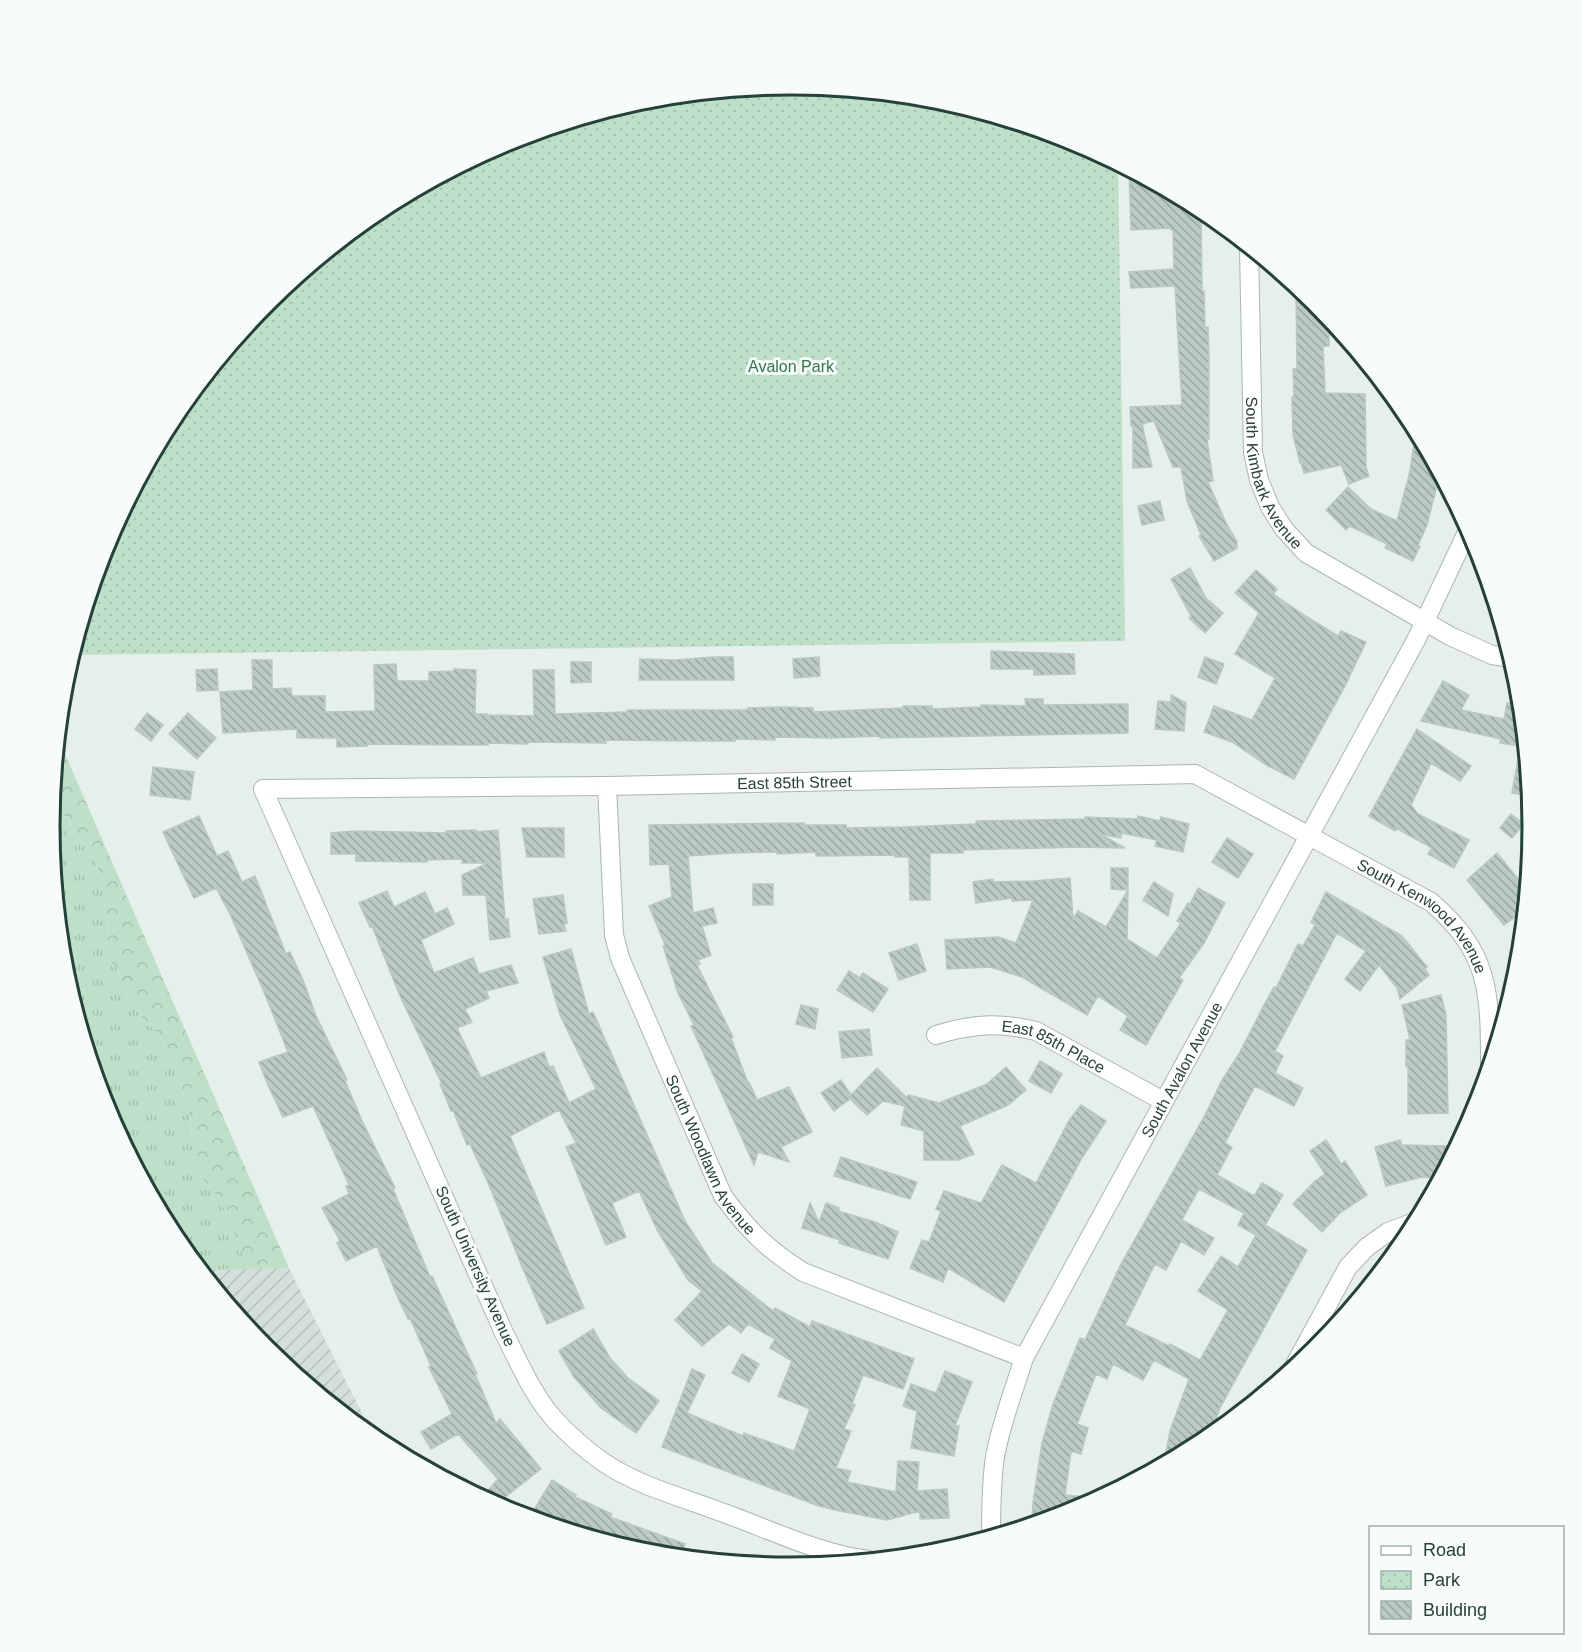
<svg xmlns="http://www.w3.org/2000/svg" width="1582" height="1652" viewBox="0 0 1582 1652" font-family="Helvetica,sans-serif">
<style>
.industrial{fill:url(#industrial-furrows)}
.grass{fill:url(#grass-tufts)}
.forest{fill:url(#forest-crowns)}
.park{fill:url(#park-dots)}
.pitch{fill:#bfe0c8}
.building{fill:url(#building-back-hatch);stroke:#b8c9c2;stroke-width:1.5;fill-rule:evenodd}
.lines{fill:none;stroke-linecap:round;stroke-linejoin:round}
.minor-casing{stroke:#a8b8b2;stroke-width:20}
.minor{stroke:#fff;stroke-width:18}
.labels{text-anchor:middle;stroke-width:6;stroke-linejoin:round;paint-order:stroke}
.park-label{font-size:16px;fill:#2d7a4b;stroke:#f7fbf9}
.street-label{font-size:16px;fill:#24423a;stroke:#f7fbf9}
.rim{fill:none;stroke:#24423a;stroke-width:3}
</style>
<defs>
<pattern id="industrial-furrows" width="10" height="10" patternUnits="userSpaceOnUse" patternTransform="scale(1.5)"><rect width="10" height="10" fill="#d4dfda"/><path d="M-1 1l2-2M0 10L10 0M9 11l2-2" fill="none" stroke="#b6c1bc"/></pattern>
<pattern id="grass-tufts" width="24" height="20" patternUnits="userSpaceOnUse" patternTransform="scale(1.5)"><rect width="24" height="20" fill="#bfe0c8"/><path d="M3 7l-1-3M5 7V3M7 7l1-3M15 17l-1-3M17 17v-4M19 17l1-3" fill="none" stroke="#a4c1ad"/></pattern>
<pattern id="forest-crowns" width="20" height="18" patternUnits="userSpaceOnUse" patternTransform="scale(1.5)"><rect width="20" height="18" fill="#bfe0c8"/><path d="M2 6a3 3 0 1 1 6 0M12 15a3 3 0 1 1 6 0" fill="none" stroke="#a4c1ad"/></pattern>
<pattern id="park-dots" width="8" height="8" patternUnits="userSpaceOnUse" patternTransform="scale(1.5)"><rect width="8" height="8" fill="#bfe0c8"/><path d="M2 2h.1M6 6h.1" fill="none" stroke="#a4c1ad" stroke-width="1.8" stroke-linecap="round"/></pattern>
<pattern id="building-back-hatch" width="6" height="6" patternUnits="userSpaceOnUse" patternTransform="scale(1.5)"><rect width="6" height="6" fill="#bbcac4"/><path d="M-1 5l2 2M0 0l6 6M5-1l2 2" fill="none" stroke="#98a6a0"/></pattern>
</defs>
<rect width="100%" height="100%" fill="#e6efeb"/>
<path class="industrial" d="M289 1268 375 1439 266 1350 200 1270Z"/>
<path class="grass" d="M54 782 65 816 80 840 95 860 104 885V904L109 929 106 957 117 968 129 999 143 1019 158 1033 176 1067 190 1116 195 1165 205 1182 220 1199 249 1269 200 1270 174 1238 106 1109 64 970 50 826Z"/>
<path class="forest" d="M58 738 289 1268 249 1269 220 1199 205 1182 195 1165 190 1116 176 1067 158 1033 143 1019 129 999 117 968 106 957 109 929 104 904V885L95 860 80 840 65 816 54 782Z"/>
<path class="park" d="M791 85 936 99 1075 141 1118 164 1125 641 72 655 106 542 175 414 267 301 379 209 508 141 647 99Z"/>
<path class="pitch" d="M118 519 119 559H101L106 542Z"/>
<path class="building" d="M1129 170 1201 208 1202 291H1204L1205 328 1208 327 1209 358V439H1207L1213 481 1208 482 1226 523 1237 542V548L1214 561 1199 536 1201 535 1187 501 1181 467H1173L1154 421 1142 424 1152 467 1133 468V426H1131L1130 407 1182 405 1175 286 1131 288 1129 272 1174 269 1173 230H1171V228L1131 230Z
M1296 286 1316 302 1329 318V346H1323L1325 393 1365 394 1366 467 1369 476 1349 484 1341 465 1304 473 1301 462 1300 463 1293 435 1292 397H1294L1293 369H1297Z
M1416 430 1440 474 1427 525 1418 545 1420 546 1413 561 1385 548 1387 544 1350 526 1346 530 1326 510 1348 487 1371 509 1397 521 1410 471Z
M1160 501 1164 520 1142 525 1138 506Z
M1190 568 1206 598 1223 613 1205 633 1189 618 1191 616 1171 579Z
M1256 570 1277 589 1273 594 1307 617 1338 636 1341 631 1366 642 1345 686 1294 779 1268 766 1232 742 1204 732 1214 706 1252 720 1275 678 1235 654 1259 613 1235 593Z
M991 651 1074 654 1075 674 1034 675V669H991Z
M713 657H733L734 680H639L640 659 675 660Z
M819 657 820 676 794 678 793 659Z
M1205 657 1224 664 1216 684 1198 677Z
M252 660H272V689L291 688 292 696H325V712L375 711 374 665 396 664 397 681H429V672L454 671V669L476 670 475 714H487V715L534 716 533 670H554L555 714 627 712V710H748V708L781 707 813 708V712L903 708V706H932V709L981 707V705L1026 706 1025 699H1043V705L1128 704V733L880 738V736L832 738 775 737V740L735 739V741H695L606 740V743L528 742V744L488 743V745H459L367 744V746L337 747V738H297V729L223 733 220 692 253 690Z
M571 662H591V682L571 683Z
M217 669 218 690 197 691 196 670Z
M1443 681 1469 695 1461 710 1504 719 1507 703 1521 705 1525 747 1500 743 1501 739 1421 721Z
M1171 695 1186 703 1184 731 1155 729 1158 701 1171 702Z
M147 713 163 725 151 741 135 729Z
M188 713 216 738 197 759 169 734Z
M1417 729 1471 766 1460 781 1431 763 1411 805 1418 814 1469 840 1454 868 1428 854 1432 848 1396 828 1395 831 1369 816Z
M1520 748 1525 749 1529 796 1512 793Z
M153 767 194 772 190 800 150 795Z
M1511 814 1524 824 1512 838 1500 828Z
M199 816 217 856 228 851 242 882 255 876 286 954 290 952 303 980 316 1016 347 1080 345 1081 363 1123 395 1188 393 1189 430 1277 432 1276 477 1374H475L496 1423 500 1419 541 1469 495 1505 482 1497 498 1479 458 1434 431 1449 421 1432 452 1414 429 1367 431 1366 410 1318 408 1319 398 1298 377 1246 346 1261 337 1243 340 1241 322 1208 349 1194 346 1186 349 1185 313 1106 283 1117 267 1083 259 1062 288 1052 266 997 231 916 216 888 194 898 163 832Z
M1138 816 1160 821 1161 817 1189 824 1183 852 1155 846 1157 840 1121 833V838L1100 834 1125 848 1079 847 963 850V853H930V900H910L909 857H895V855L816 856V852L777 854V852L732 853 688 856 693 913 713 908 717 923 702 926 711 955 698 960 700 964 697 965 733 1037 731 1038 748 1083 749 1082 757 1100 789 1087 812 1132 781 1147 789 1162 758 1152 754 1165 691 1026 694 1025 678 993 663 946 665 945 649 906 672 897 669 864 650 865 649 825 804 823V825H846V828L903 827 976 824V821L1085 819V817L1137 819Z
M522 828H564V857H527Z
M476 830V832L498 830 505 920 508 919 510 937 490 940 486 895H463L462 875 488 863H462V859L427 860V862L356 861V854H331V833L355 831 447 833 446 831Z
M1227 838 1253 854 1238 878 1212 862Z
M1497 853 1526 889 1524 910 1504 925 1467 880Z
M1111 868H1128V890L1111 889Z
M1070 878 1073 919 1078 911 1106 927 1128 890 1127 939 1157 958 1181 923 1177 921 1188 903 1190 904 1198 888 1225 903 1204 943 1179 978 1183 980 1146 1045 1120 1030 1128 1016 1098 996 1087 1015 1022 977 990 967 947 969 945 940 998 937 1016 943 1033 900 1012 901V898L976 903 973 882 993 879V882L1033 881Z
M1154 882 1173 894 1168 916 1143 900Z
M753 884H773V905H753Z
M387 891 394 907 425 892 435 914 447 908 454 924 421 940 434 973 473 958 479 974 511 965 518 983 486 991 489 998 465 1009 472 1022 457 1028 481 1078 544 1052 549 1067 553 1066 569 1103 596 1089 560 1015 543 957 571 949 589 1014 593 1012 685 1221 712 1263 773 1311 775 1308 810 1327 812 1321 914 1359 903 1389 863 1375 852 1404 855 1405 844 1429 851 1431 836 1468 851 1471 847 1482 896 1492 898 1461 919 1462 917 1491 947 1489 949 1518 920 1519V1511L887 1520 835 1510 819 1506 662 1447 692 1369 705 1375 687 1413 743 1436 744 1433 794 1451 810 1409 778 1396 792 1361 770 1348 775 1339 748 1324 741 1333 729 1324 702 1346 675 1320 702 1291 688 1280 658 1232 639 1191 612 1203 626 1237 606 1245 566 1147 576 1143 559 1110 510 1136 584 1308 547 1324 523 1269 489 1185 470 1144 467 1145 453 1110 451 1111 440 1084H442L400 996 372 926 370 927 359 903Z
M1326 892 1402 936 1427 967 1425 969 1429 975 1400 999 1397 988 1379 965 1360 991 1345 979 1366 951 1337 933 1275 1051 1283 1056 1275 1073 1303 1088 1294 1106 1255 1086 1225 1143 1232 1147 1217 1175 1254 1196 1262 1183 1283 1195 1265 1225 1307 1250 1233 1384 1220 1408 1210 1436 1203 1443 1164 1463 1170 1431 1189 1379 1154 1360 1143 1380 1113 1364 1107 1379 1096 1374 1077 1424 1088 1428 1081 1454 1071 1451 1065 1495 1099 1498 1075 1511 1032 1524 1033 1502 1042 1443 1053 1404 1080 1338 1085 1340 1121 1264 1205 1115 1222 1080 1239 1054 1263 1007 1274 987 1276 988 1298 944 1303 946 1315 925 1311 922ZM1199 1189 1244 1213 1238 1225 1256 1235 1238 1267 1221 1256 1198 1291 1228 1310 1200 1360 1170 1344 1169 1346 1125 1325 1155 1264 1166 1270 1181 1241 1204 1255 1214 1238 1182 1220Z
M563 895 567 923 564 924 566 931 539 934 533 899Z
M917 944 926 971 899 980 889 953Z
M849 971 860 978 863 973 888 989 873 1012 837 990Z
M1441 995 1446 1015 1448 1113 1408 1114V1066H1406V1040H1410L1402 1005Z
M801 1005 818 1009 815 1029 796 1024Z
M869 1029 872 1055 842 1058 839 1032Z
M1040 1061 1062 1074 1051 1093 1029 1081Z
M1006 1067 1026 1090 1008 1105 960 1126 974 1154 958 1160H924V1131L901 1125 905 1106 883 1101 867 1115 850 1099 834 1111 821 1093 841 1080 851 1095 877 1068 907 1098 908 1095 939 1103 987 1084Z
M1081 1105 1106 1121 1082 1158 1004 1302 948 1268 943 1282 910 1268 922 1240 929 1242 941 1211 936 1209 944 1191 981 1203 1002 1165 1036 1183 1070 1119Z
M1326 1140 1341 1164 1345 1161 1367 1195 1340 1213 1322 1232 1293 1204 1315 1181 1325 1174 1310 1151Z
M1400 1140 1402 1145 1447 1146 1446 1166 1440 1178 1422 1177 1386 1186 1375 1147Z
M841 1157 917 1182 910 1199 834 1176Z
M810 1203 819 1222 826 1203 839 1208 838 1211 875 1222 898 1232 888 1259 839 1243 840 1240 802 1228Z
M593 1329 610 1358 628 1378 659 1401 636 1433 601 1408 574 1377 559 1351Z
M742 1354 759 1364 749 1382 732 1373Z
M945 1371 972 1382 955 1426H959L954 1456 911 1448 917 1411 903 1406 911 1384 936 1393Z
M552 1480 576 1495 575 1497 612 1514 610 1517 685 1544 680 1557 646 1553 529 1518Z"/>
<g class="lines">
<g class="minor-casing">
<g id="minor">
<path id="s1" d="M1249 248 1253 452 1259 480 1270 507 1284 529 1306 553 1450 636 1492 655 1511 658"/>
<path id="s2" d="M607 786 614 935 620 958 723 1196C749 1231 766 1248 803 1272L1024 1358"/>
<path id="s3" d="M936 1035C972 1024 998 1022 1036 1031L1163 1101"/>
<path d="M1292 1370 1348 1267 1367 1247 1388 1232 1417 1221"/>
<path id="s4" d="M991 1537C991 1510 991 1483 995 1457 1001 1423 1014 1390 1024 1358L1416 640 1469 528"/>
<path id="s5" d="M869 1560C819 1554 769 1529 721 1512 682 1497 638 1486 603 1462 586 1450 569 1435 555 1420 533 1396 519 1362 504 1333L263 789 607 786 1195 774 1431 902C1489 952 1490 991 1490 1063"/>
</g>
</g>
<use href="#minor" class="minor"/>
</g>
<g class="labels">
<g class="park-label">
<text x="791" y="372">Avalon Park</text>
</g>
<g class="street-label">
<text dy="6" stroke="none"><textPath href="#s1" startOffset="230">South Kimbark Avenue</textPath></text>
<text dy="6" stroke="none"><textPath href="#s5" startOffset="1576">East 85th Street</textPath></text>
<text dy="6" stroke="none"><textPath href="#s5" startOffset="2248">South Kenwood Avenue</textPath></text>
<text dy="6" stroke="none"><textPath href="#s3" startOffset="123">East 85th Place</textPath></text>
<text dy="6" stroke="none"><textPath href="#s4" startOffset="512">South Avalon Avenue</textPath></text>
<text dy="6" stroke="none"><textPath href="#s2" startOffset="390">South Woodlawn Avenue</textPath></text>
<text transform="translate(476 1266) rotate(66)" y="6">South University Avenue</text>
</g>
</g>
<path d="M0 0H1582V1652H0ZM60 826a731 731 0 1 1 1462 0a731 731 0 1 1-1462 0Z" fill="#f7fbf9" fill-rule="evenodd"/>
<path class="rim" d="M60 826a731 731 0 1 1 1462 0a731 731 0 1 1-1462 0Z"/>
<rect x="1369" y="1526" width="195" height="108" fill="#f7fbf9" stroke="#a3b1ad" stroke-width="1.5"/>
<rect x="1381" y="1546" width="30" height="9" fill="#ffffff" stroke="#a3b1ad" stroke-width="1.5"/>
<text x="1423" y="1556" font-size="18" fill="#24423a">Road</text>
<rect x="1381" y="1571" width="30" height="18" fill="url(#park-dots)" stroke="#a3b1ad" stroke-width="1.5"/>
<text x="1423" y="1586" font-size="18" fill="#24423a">Park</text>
<rect x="1381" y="1601" width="30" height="18" fill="url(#building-back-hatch)" stroke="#a3b1ad" stroke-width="1.5"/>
<text x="1423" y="1616" font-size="18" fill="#24423a">Building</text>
</svg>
